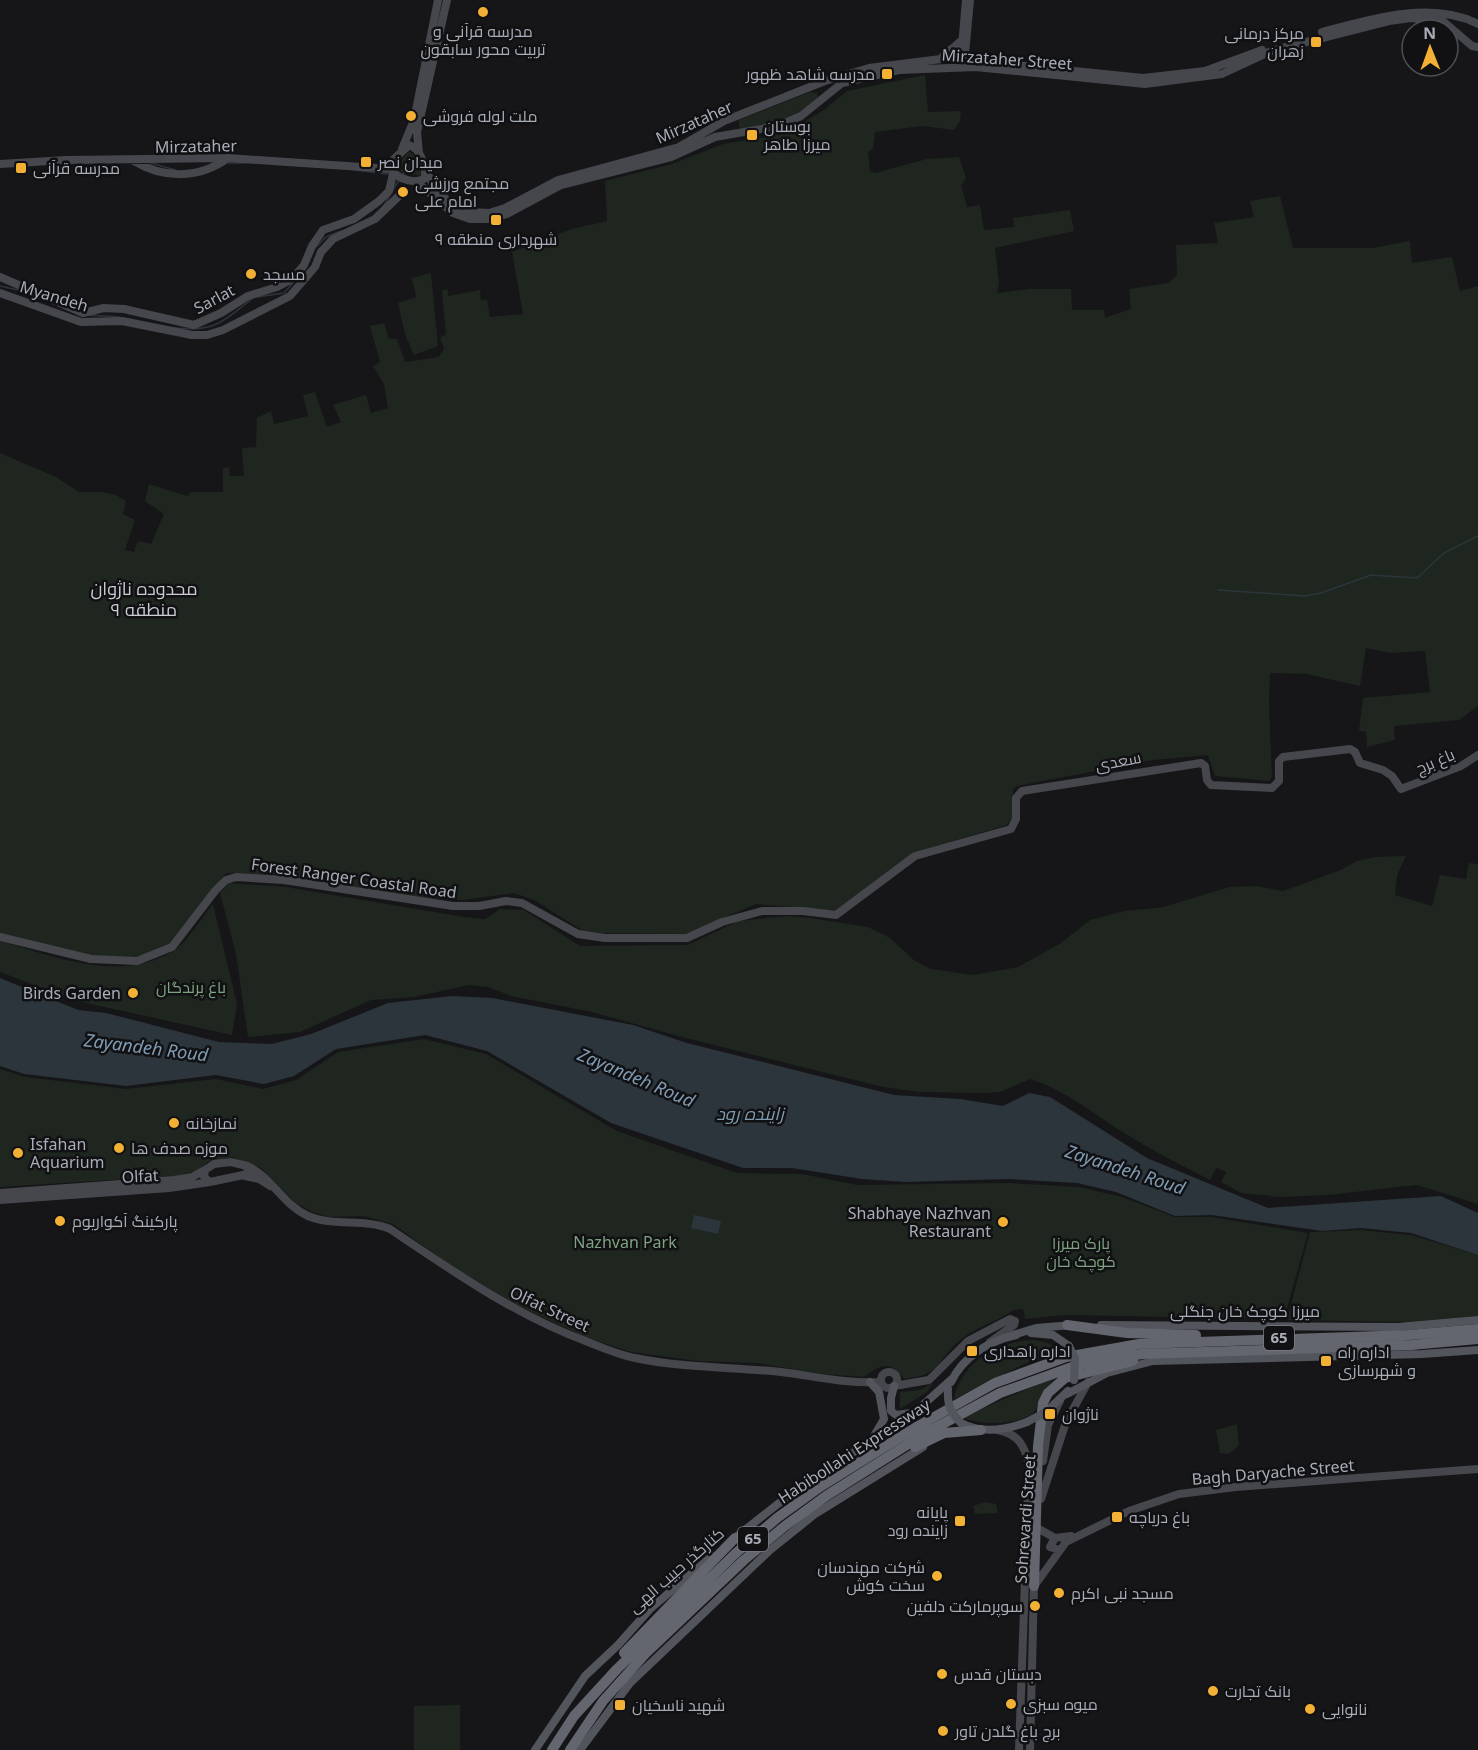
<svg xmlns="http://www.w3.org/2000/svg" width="1478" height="1750" viewBox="0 0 1478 1750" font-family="'Noto Sans',Cairo,sans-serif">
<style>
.green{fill:#1e261f}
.water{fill:#2c353c}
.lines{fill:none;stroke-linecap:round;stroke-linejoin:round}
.stream{stroke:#2c353c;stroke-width:1.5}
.secondary{stroke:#45474d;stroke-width:8}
.primary{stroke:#53555c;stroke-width:8}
.highway{stroke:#63666e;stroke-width:10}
.primary-bridge{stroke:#53555c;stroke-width:8}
.poi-dot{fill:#f2b134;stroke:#111113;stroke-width:2}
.labels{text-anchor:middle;stroke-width:5;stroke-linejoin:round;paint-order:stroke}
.shield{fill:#111113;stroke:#7b7e86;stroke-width:1.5}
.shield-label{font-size:15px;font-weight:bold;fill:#a8adb8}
.poi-label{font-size:16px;fill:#a8adb8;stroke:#111113;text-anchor:start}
.street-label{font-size:16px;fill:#a8adb8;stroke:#111113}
.park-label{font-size:16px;fill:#7fa381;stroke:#111113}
.neighbourhood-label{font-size:18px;fill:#c9ccd4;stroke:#111113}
.water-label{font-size:18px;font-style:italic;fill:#7f9bb3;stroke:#111113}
</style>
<rect width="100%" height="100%" fill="#161618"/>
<path class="green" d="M925 75 928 112 961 111 960 121 954 130 922 126 875 132 873 149 868 152 870 171 875 173 927 159 959 157 966 178 961 185 967 207 980 205 984 230 1014 227 1013 218 1070 210 1074 231 995 248 999 283 997 293 1030 289H1071L1072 310H1104L1105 318 1131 309 1129 289 1168 283 1177 275 1176 245 1218 243 1214 223 1254 217 1250 201 1280 196 1293 248H1372L1410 241 1412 263 1452 257 1460 291 1478 286V706L1459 720 1394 726 1395 740 1367 747 1366 732 1359 730 1363 698 1430 692 1425 651 1391 653 1366 648 1360 686 1306 674 1270 673 1269 704 1272 777 1269 781 1215 776 1208 755 1153 760 1017 786 1013 789 1012 819 1007 825 913 853 835 911 756 904 686 934 601 933 583 931 534 900 514 893 464 900 423 898 282 875 226 873 171 944 130 959 93 956 0 934V453L56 477 79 492H101L116 495 126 501 123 514 135 520 125 550 134 552 138 541 151 544 164 514 145 501 149 484 187 496 191 492H223V468L229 467 230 476H244L242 448 256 447 257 418 271 411 274 424 308 416 303 395 315 392 327 427 341 422 333 405 366 395 371 413 388 408 384 384 373 366 380 362 370 326 384 323 389 339H397L405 362 439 357 444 349 440 338 446 334 442 290 448 289V296L480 290 481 301 487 299 490 317 523 314 512 252 572 229 607 221 605 181 672 164 723 144 772 136 789 131 824 110 847 91Z
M810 92 817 93 818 99C803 112 759 136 739 127V120Z
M409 151 417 158 421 176 401 172 397 166Z
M431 273 438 346 414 355 405 334 398 303 416 297 412 278Z
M1406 856 1397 875 1395 895 1432 906 1440 875 1466 879 1469 863 1478 864V1204L1417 1185 1328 1195 1281 1197 1241 1193 1221 1182 1226 1172 1216 1168 1210 1180C1180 1165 1150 1149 1121 1131 1091 1112 1065 1090 1030 1079L1000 1092 985 1093 920 1092 883 1087 682 1037 592 1012 511 996 488 987 469 985 414 997 371 1000 300 1032 248 1037 236 954 220 893 229 883 286 887 464 917 485 919 500 909 524 910 580 946 687 945 739 921 787 916 810 918 868 927 890 938 915 961 931 969 973 975 1018 967 1061 943 1090 920 1125 911 1164 907 1229 887 1257 886 1283 891 1341 870 1357 861 1375 857Z
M213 904 237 1004 232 1035 77 1001 0 972V941C56 957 121 984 175 950 187 942 203 916 213 904Z
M424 1039 486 1054 617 1131 737 1173 802 1174 857 1185 1009 1183 1079 1187 1122 1197 1175 1217H1212L1308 1233 1284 1319 1065 1315 1025 1319 1023 1309 1014 1310C998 1321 979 1326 964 1337 937 1356 945 1375 904 1379 889 1360 882 1364 864 1377L823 1374 758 1363 698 1361 631 1352 585 1337 483 1289 393 1224 364 1216 329 1217 312 1212 296 1203 261 1168 232 1157 208 1162 199 1170 176 1176 0 1187V1069L26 1077 126 1089 216 1079 263 1089 296 1080 338 1052Z
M1360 1230 1411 1235 1478 1255V1316L1408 1322 1287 1320 1310 1232Z
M1033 1340 1045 1342 1064 1351 1026 1363 954 1399C960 1363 999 1341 1033 1340Z
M1057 1376C1051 1383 1044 1390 1040 1398 1038 1402 1038 1408 1035 1411 1023 1425 978 1426 963 1417Z
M933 1383 927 1392 900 1409V1392L920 1390Z
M1237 1424 1239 1445 1229 1454 1220 1453 1216 1430Z
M985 1502 996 1504 998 1513 975 1514 973 1506Z
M460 1705V1750H414V1706Z"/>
<path class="water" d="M0 978 78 1010 106 1013 219 1042 272 1044 311 1034 388 1003 452 996 492 998 633 1025 687 1043 894 1095 960 1099 1003 1106 1029 1093 1050 1097 1147 1158 1268 1208 1441 1196 1478 1213V1255L1411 1233 1361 1228 1322 1231 1212 1215 1175 1216 1116 1192 1077 1183 1008 1179 905 1182 862 1179 792 1168H743L611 1123 487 1051 425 1035 336 1049 294 1076 264 1084 216 1075 126 1086 24 1074 0 1066Z
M694 1215 721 1221 718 1234 691 1228Z"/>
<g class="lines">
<path class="stream" d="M148 162 175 170
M228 163H245
M355 170 388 174
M402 176 408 166
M392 191 399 180
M383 207 390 195
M315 248 326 237 341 231
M0 286 23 291
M257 297 284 293 306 268
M88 315 119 317
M174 328C216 332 220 323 252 299
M1218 590 1305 596 1321 593 1371 575 1417 578 1444 553 1478 536"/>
<path class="secondary" d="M966 0 961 58 965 54 970 0
M1322 32C1370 19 1432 0 1478 24
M942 57 961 41
M409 145C421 149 426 166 425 178 416 185 399 179 392 171L393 160Z
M402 149 414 120 438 0
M419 153 417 132 447 0
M134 161C164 179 199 179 228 158
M0 164 66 160 228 158 391 169
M425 168 434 187 453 206 470 212 489 213 505 208 558 180 679 147 724 121 825 81 869 68 949 58 1143 78 1205 71 1262 50
M417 182 453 213 470 219H490L507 214 561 185 671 157 715 137 778 126 801 116 842 83 899 70 975 67 1145 84 1222 74 1271 51 1389 21 1411 18 1444 22 1472 46 1478 47
M0 277 83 313 104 308 124 309 194 325 221 313 248 296 277 287 292 279 304 265 312 246 323 230 354 219 379 201 389 191 393 174
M0 293 81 322 122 321 192 335H207L223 330 290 296 315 267 321 252 333 239 375 219 404 191
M0 937 91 959 137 961 172 947 215 891 226 880 236 877 284 880 453 906H479L506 901 522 903 578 934 605 938H687L722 922 762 911H803L836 915 915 856 1011 829 1016 819V798L1022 791 1201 763 1205 766 1207 780 1211 785 1272 788 1279 781V761L1283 757 1350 749 1355 752 1360 763 1383 770 1392 776 1401 789 1461 766 1478 755
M231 1162 247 1166 248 1174 210 1182 204 1177 205 1170 214 1164Z
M247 1166C272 1177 283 1205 308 1216 334 1227 364 1218 390 1229 454 1272 515 1315 588 1342 603 1348 619 1355 635 1358 683 1368 732 1367 781 1372 814 1376 846 1384 880 1382
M245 1176 259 1179 270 1186
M0 1193 174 1180 192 1177 205 1170
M0 1200 169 1188 210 1182
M881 1380a8 8 0 1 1 16 0a8 8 0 1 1-16 0Z
M894 1386 929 1380 968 1341 1010 1319 1015 1321 1014 1325 990 1342
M997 1430C1019 1434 1025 1446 1029 1466L1019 1750
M1043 1461 1048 1425 1060 1401
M1041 1499 1066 1422 1088 1382
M1039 1529 1055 1538 1071 1536
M1055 1538 1050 1547 1059 1550
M1035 1585 1066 1542 1129 1511 1179 1494 1236 1487 1478 1469
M1030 1750 1034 1584"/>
<path class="primary" d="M1101 1325 1398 1327 1478 1320
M1031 1333 1053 1335 1069 1346
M1013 1335 1036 1328 1073 1325
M870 1382 879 1392 884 1419 871 1441
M951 1382C963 1357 988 1341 1016 1335
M894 1386 891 1398V1411L896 1415 912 1413
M1067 1394 1107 1373 1153 1361 1422 1354 1478 1350
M1046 1412 1068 1391
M961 1423C982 1434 1006 1430 1027 1422
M731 1541 793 1492 915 1412 953 1378
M535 1750 585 1676 618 1645 650 1609 712 1556
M580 1750 630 1683 769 1551 815 1514 923 1447"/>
<path class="highway" d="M1067 1325 1127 1333 1196 1335
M915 1447 944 1433 981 1430
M1034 1586 1038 1446 1043 1403 1048 1393 1065 1378 1133 1361
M624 1653 735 1538
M552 1750 574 1716 617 1669 736 1553 777 1518 820 1487 918 1426 995 1383 1066 1357 1139 1344 1409 1335 1478 1329
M570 1750 603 1701 647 1652 744 1560 785 1526 826 1496 924 1434 1000 1393 1083 1363 1142 1354 1411 1345 1478 1339"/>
<path class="primary-bridge" d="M1069 1346 1075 1358 1074 1380
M948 1389C947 1404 950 1412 961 1423
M1027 1422 1046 1412"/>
</g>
<g class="poi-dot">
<circle cx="483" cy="12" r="6"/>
<rect x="1310" y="36" width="12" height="12" rx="3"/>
<rect x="881" y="68" width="12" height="12" rx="3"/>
<circle cx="411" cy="116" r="6"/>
<rect x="746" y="129" width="12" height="12" rx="3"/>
<rect x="360" y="156" width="12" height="12" rx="3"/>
<rect x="15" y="162" width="12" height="12" rx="3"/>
<circle cx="403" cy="192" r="6"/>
<rect x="490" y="214" width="12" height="12" rx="3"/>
<circle cx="251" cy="274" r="6"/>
<circle cx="133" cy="993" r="6"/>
<circle cx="174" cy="1123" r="6"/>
<circle cx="119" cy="1148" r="6"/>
<circle cx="18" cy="1153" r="6"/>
<circle cx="60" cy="1221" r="6"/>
<circle cx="1003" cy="1222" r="6"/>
<rect x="966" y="1345" width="12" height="12" rx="3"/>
<rect x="1320" y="1355" width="12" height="12" rx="3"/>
<rect x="1044" y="1408" width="12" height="12" rx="3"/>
<rect x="1111" y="1511" width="12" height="12" rx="3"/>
<rect x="954" y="1515" width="12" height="12" rx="3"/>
<circle cx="937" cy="1576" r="6"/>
<circle cx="1059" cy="1593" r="6"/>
<circle cx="1035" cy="1606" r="6"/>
<circle cx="942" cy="1674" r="6"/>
<circle cx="1213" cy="1691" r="6"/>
<circle cx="1011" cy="1704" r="6"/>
<rect x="614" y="1699" width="12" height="12" rx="3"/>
<circle cx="1310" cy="1709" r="6"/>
<circle cx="943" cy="1731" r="6"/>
</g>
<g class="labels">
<g class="shield">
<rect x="1264" y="1326" width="30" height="24" rx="4.5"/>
<rect x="738" y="1527" width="30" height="24" rx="4.5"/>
</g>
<g class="shield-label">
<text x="1279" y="1343">65</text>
<text x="753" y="1544">65</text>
</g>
<g class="poi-label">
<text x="483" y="37" text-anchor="middle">مدرسه قرآنی و<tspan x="483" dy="18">تربیت محور سابقون</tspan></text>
<text x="1304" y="39" text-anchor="end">مرکز درمانی<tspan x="1304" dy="18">زهران</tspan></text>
<text x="875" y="80" text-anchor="end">مدرسه شاهد ظهور</text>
<text x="423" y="122">ملت لوله فروشی</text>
<text x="764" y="132">بوستان<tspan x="764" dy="18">میرزا طاهر</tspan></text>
<text x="378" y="168">میدان نصر</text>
<text x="33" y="174">مدرسه قرآنی</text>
<text x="415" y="189">مجتمع ورزشی<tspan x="415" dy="18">امام علی</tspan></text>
<text x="496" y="245" text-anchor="middle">شهرداری منطقه ۹</text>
<text x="263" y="280">مسجد</text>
<text x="121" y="999" text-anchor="end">Birds Garden</text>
<text x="186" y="1129">نمازخانه</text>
<text x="30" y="1150">Isfahan<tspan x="30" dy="18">Aquarium</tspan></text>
<text x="131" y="1154">موزه صدف ها</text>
<text x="991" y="1219" text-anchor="end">Shabhaye Nazhvan<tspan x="991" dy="18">Restaurant</tspan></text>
<text x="72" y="1227">پارکینگ آکواریوم</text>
<text x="984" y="1357">اداره راهداری</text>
<text x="1338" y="1358">اداره راه<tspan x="1338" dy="18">و شهرسازی</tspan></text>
<text x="1062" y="1420">ناژوان</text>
<text x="948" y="1518" text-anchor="end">پایانه<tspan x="948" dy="18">زاینده رود</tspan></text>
<text x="1129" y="1523">باغ دریاچه</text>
<text x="925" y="1573" text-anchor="end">شرکت مهندسان<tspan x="925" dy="18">سخت کوش</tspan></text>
<text x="1071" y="1599">مسجد نبی اکرم</text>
<text x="1023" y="1612" text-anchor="end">سوپرمارکت دلفین</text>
<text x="954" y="1680">دبستان قدس</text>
<text x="1225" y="1697">بانک تجارت</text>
<text x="1023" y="1710">میوه سبزی</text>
<text x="632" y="1711">شهید ناسخیان</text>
<text x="1322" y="1715">نانوایی</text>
<text x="955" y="1737">برج باغ گلدن تاور</text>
</g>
<g class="street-label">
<text transform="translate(1007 59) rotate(4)" y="6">Mirzataher Street</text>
<text transform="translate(694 122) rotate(-24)" y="6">Mirzataher</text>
<text transform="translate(196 146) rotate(-1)" y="6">Mirzataher</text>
<text transform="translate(54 296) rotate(17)" y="6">Myandeh</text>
<text transform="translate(214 299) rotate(-28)" y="6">Sarlat</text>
<text transform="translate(1118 761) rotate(-11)" y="6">سعدی</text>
<text transform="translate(1435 761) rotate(-23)" y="6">باغ برج</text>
<text transform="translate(354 878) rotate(8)" y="6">Forest Ranger Coastal Road</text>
<text transform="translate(140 1176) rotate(-3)" y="6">Olfat</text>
<text transform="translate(550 1309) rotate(25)" y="6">Olfat Street</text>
<text x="1245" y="1317">میرزا کوچک خان جنگلی</text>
<text transform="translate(854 1451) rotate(-33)" y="6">Habibollahi Expressway</text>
<text transform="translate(1273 1472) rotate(-5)" y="6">Bagh Daryache Street</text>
<text transform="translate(1025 1519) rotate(-86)" y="6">Sohrevardi Street</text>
<text transform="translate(676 1570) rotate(-41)" y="6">کنارگذر حبیب الهی</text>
</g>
<g class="park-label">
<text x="191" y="993">باغ پرندگان</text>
<text x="625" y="1248">Nazhvan Park</text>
<text x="1081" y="1249">پارک میرزا<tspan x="1081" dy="18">کوچک خان</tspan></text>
</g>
<g class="neighbourhood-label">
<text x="144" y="595">محدوده ناژوان<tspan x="144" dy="21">منطقه ۹</tspan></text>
</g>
<g class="water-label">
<text transform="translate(146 1048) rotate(7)" y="6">Zayandeh Roud</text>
<text transform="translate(636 1078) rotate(23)" y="6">Zayandeh Roud</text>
<text x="750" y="1120">زاینده رود</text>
<text transform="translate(1125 1170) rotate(18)" y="6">Zayandeh Roud</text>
</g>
</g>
<g transform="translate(1430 48) rotate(359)"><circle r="28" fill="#111113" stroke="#4d4f55" stroke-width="1.5"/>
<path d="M0-4.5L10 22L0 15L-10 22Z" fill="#f2b134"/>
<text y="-9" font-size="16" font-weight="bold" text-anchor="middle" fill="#a8adb8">N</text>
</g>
</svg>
